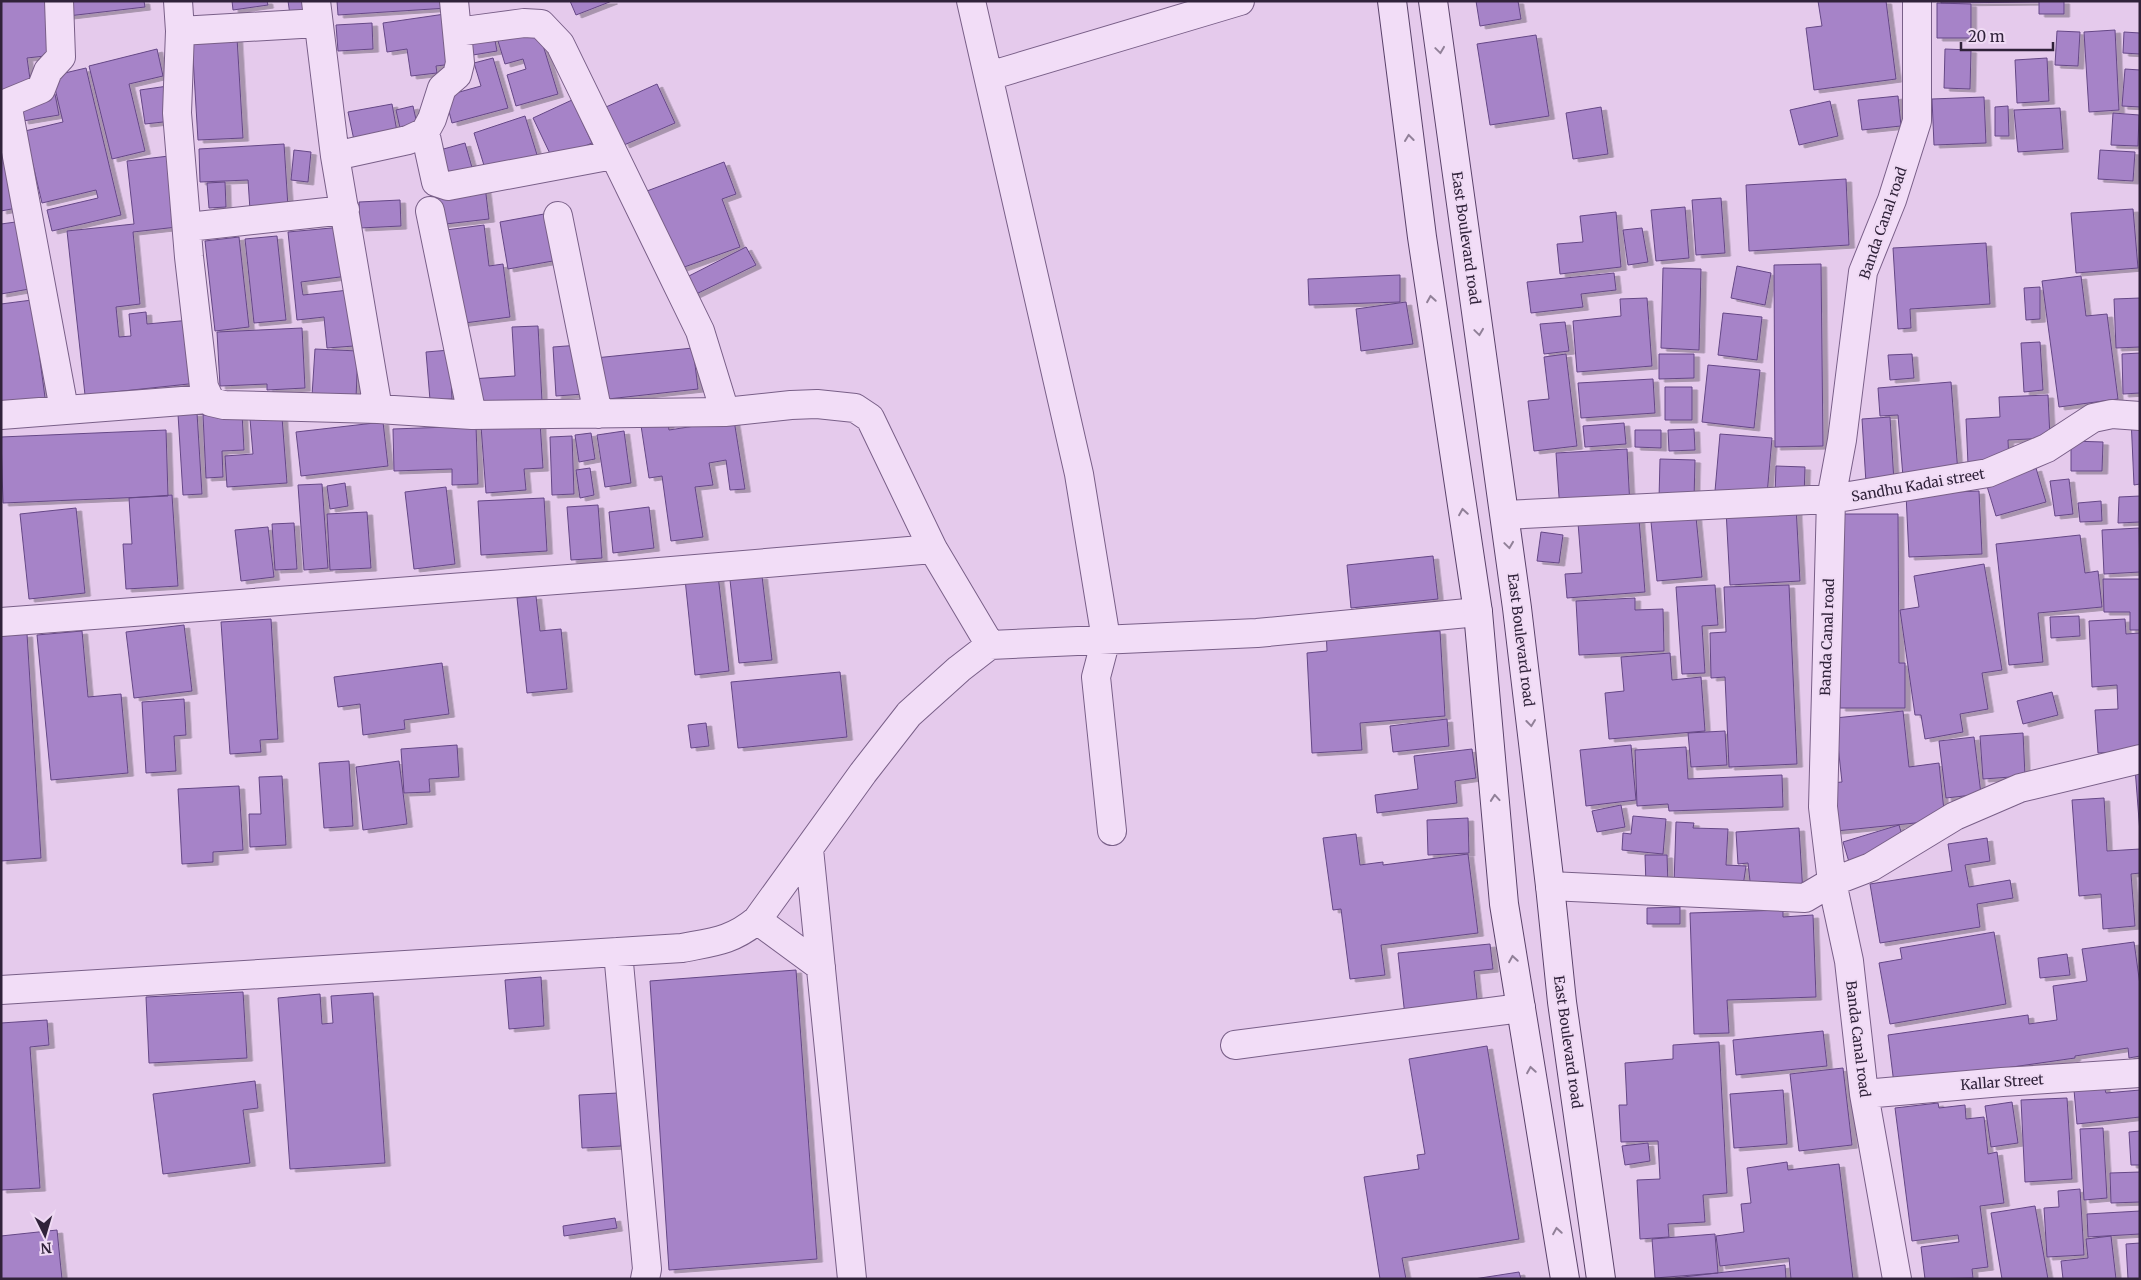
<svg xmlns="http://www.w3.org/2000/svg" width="2141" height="1280" viewBox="0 0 2141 1280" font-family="Merriweather,serif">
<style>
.building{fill:#a683c8;stroke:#654786;filter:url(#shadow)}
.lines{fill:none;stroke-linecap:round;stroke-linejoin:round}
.minor-casing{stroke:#795f88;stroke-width:30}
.secondary-casing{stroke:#5a426a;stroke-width:30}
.minor{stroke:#f2ddf7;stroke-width:28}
.secondary{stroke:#f2ddf7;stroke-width:28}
.oneway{stroke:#918098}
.labels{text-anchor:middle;stroke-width:4;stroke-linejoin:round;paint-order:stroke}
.street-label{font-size:14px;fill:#30223a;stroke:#efdaf4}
</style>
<defs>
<filter id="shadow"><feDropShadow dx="5.5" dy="3" stdDeviation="0" flood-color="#0004"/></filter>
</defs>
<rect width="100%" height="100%" fill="#e5caec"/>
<path class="building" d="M1 1H47L54 55 27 58 31 86 1 90Z
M67 1H144L145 7 68 16Z
M232 1H267L268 5 233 10Z
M288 1H314L316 11 290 15Z
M337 1H448V8L338 15Z
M570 1H612L576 15Z
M1476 1H1518L1521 19 1480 26Z
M1818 1H1886L1896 79 1814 90 1806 28 1822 26Z
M1941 1H2064V14H2039V2L1941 3Z
M1937 3 1971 4V38H1937Z
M445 14 453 64 436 66 437 73 411 76 407 49 387 52 383 23Z
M372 23 373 49 338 51 336 25Z
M538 29 558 94 516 106 507 75 526 69 523 59 505 64 498 41Z
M493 30 497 51 473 55 469 34Z
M2115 30 2119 110 2089 112 2084 32Z
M2057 31 2080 32 2078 66 2055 65Z
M2124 32 2140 33V54L2123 53Z
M1536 35 1549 116 1490 125 1477 44Z
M237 38 243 138 198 140 192 41Z
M157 49 163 76 129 84 145 151 112 159 89 66Z
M1945 49 1971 50 1970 89 1944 88Z
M493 58 508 108 452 123 445 96 481 86 474 63Z
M2047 58 2049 101 2017 103 2015 60Z
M86 68 121 215 52 231 47 210 98 198 96 190 42 203 25 131 63 122 52 76Z
M2125 69 2140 70V107L2122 106Z
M657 84 675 123 624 145 606 107Z
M168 86 172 121 145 124 140 90Z
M55 94 59 115 23 121 20 99Z
M1898 96 1901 126 1862 130 1858 100Z
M1984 97 1986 143 1934 145 1932 99Z
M572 100 592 143 553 160 533 118Z
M1830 101 1838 136 1799 145 1790 110Z
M392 104 398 137 355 145 348 112Z
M413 106 417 124 400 128 396 110Z
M2008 106 2009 136H1995V107Z
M1601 107 1608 154 1573 159 1566 113Z
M2060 108 2063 149 2018 152 2014 110Z
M2113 113 2139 115 2138 146 2111 145Z
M525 116 538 158 487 175 474 133Z
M465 143 473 171 448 178 440 150Z
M284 144 288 207 250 210 248 180 200 182 199 149Z
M294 150 311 152 308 182 291 180Z
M2100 150 2135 152 2133 181 2098 179Z
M12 155 22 207 1 211V156Z
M169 156 177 227 133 232 140 304 116 307 119 337 131 336 129 314 146 312 147 324 191 320 198 383 85 395 67 231 134 224 127 161Z
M724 162 736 194 722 199 740 247 676 270 647 191Z
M1846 179 1849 245 1749 251 1746 185Z
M225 182 226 207 209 208 207 183Z
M485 186 489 219 437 225 433 192Z
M1721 198 1725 253 1696 255 1692 200Z
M400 200 401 226 360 228 359 202Z
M1685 207 1689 258 1656 261 1651 210Z
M2133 209 2138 268 2076 273 2071 213Z
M555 212 564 259 508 269 500 222Z
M1616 212 1621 267 1560 274 1557 244 1583 242 1580 216Z
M23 221 35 288 1 294V224Z
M484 225 489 266 503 264 510 317 457 324 446 230Z
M342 227 348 276 301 282 303 295 349 290 354 346 327 348 324 317 297 320 288 232Z
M1642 228 1648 262 1628 265 1623 230Z
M277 236 286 320 254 323 245 239Z
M239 237 249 327 215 331 205 241Z
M1986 243 1990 304 1910 309 1911 328 1898 329 1893 248Z
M746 247 756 265 692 296 683 279Z
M1821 264 1823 446 1775 447 1774 265Z
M1737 266 1771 273 1765 305 1731 298Z
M1663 268 1701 269 1699 350 1661 348Z
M1614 273 1616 290 1581 294 1583 307 1531 313 1527 282Z
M1400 275V302L1309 305 1308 279Z
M2081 276 2086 316 2107 314 2118 399 2059 407 2042 281Z
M2040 287V319L2026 320 2024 288Z
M1647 298 1652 366 1577 372 1573 321 1621 316 1620 299Z
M2140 298V347L2116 348 2114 299Z
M32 300 46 405 1 411V304Z
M1406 302 1413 344 1361 351 1356 309Z
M1723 313 1762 317 1757 360 1718 355Z
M1565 322 1569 351 1544 354 1540 324Z
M538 326 542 401 473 405 471 379 515 376 512 327Z
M302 328 305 388 267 390V384L220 386 217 332Z
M2040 342 2043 390 2024 392 2021 343Z
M580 345 584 394 556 396 553 347Z
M693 348 698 389 599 400 595 358Z
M315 349 358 351 356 398 312 396Z
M450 350 452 399 430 400 426 352Z
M2140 353V393L2123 394 2122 354Z
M1566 354 1577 446 1534 451 1528 401 1549 399 1544 357Z
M1659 354H1694V378L1659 379Z
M1912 354 1914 378 1890 380 1888 355Z
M1708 365 1760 370 1754 428 1702 422Z
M1653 379 1655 413 1581 418 1578 383Z
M1951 382 1958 473 1903 477 1898 415 1880 416 1878 388Z
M1665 387H1692V420H1665Z
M2048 395 2050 438 2008 440 2009 462 1968 464 1966 419 2000 417 1999 397Z
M197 413 202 494 183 495 178 414Z
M242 413 244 450 222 451 223 477 206 478 203 415Z
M667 415 669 430 734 420 745 489 730 490 726 460 709 463 713 485 695 487 703 537 671 541 662 476 649 478 640 419Z
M282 417 287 483 227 487 225 456 253 454 250 419Z
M1890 417 1894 482 1866 483 1862 419Z
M2131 418H2140V484L2134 485Z
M383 422 388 466 301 476 296 432Z
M540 422 543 468 524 469 526 490 486 493 481 426Z
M1624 423 1626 444 1585 447 1583 426Z
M476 426 478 484 452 485V469L394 471 393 429Z
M1694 429 1695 450 1669 451 1668 430Z
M166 430 168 496 3 503 1 437Z
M1635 430H1661V448L1635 447Z
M624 431 631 483 605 487 597 435Z
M591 433 595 459 579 462 575 435Z
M1720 434 1772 438 1767 495 1715 491Z
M572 436 574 494 552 495 550 437Z
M2071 441 2103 442 2102 471H2071Z
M1627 449 1630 507 1560 511 1556 453Z
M1660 459 1695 460 1694 500 1659 499Z
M1776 466 1805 467 1804 497 1775 495Z
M590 468 594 495 580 498 576 470Z
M2036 468 2046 502 1996 516 1986 483Z
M2069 479 2073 514 2055 516 2050 481Z
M345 483 348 506 330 509 327 486Z
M322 484 328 568 304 570 298 485Z
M446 487 455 564 414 569 405 492Z
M1979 491 1982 554 1909 557 1906 494Z
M172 495 178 586 126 589 123 544H132L129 498Z
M2140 496V522L2118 523 2119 497Z
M544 498 547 551 481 555 478 501Z
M2101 501 2102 521 2080 522 2078 503Z
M598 505 602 558 571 560 567 507Z
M1796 506 1800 581 1730 585 1726 510Z
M649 507 654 548 613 553 609 512Z
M76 508 85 593 29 599 20 514Z
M367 512 371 568 330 570 327 514Z
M1840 514H1898L1899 663H1905V708H1840Z
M1696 517 1702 577 1657 581 1651 522Z
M1639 519 1645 592 1567 598 1565 574 1582 573 1578 523Z
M294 523 297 569 275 570 272 524Z
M268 527 274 577 241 581 235 530Z
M2139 528 2140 572 2104 574 2102 530Z
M1541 532 1563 535 1559 563 1537 561Z
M2080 535 2085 573 2098 571 2102 607 2038 613 2043 662 2009 665 1996 544Z
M1433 556 1438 599 1351 608 1347 565Z
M1984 564 2002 670 1982 673 1988 709 1960 714 1963 732 1925 739 1921 715H1915L1900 610 1919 607 1914 576Z
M718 575 729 671 695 675 685 579Z
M762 576 772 660 739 663 730 580Z
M2103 579H2140V630H2130V612H2104Z
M1715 585 1718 625 1702 626 1705 673 1682 674 1676 587Z
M1789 585 1797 764 1729 767 1725 677 1711 678 1710 633 1726 632 1724 587Z
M536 596 540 631 561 629 567 689 527 693 517 598Z
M1635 598V610L1663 609 1664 651 1579 655 1576 601Z
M2079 616 2080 636 2051 638 2050 617Z
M271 619 278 739 260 740 261 752 230 754 221 622Z
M2125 619 2126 634 2140 633V751L2098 753 2095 710 2118 709 2117 685 2092 687 2089 621Z
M184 625 192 691 134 698 126 632Z
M1326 629 1388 634 1440 631 1445 716 1360 723 1362 750 1312 753 1307 653 1327 651Z
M82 631 88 697 121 694 128 773 51 780 37 635Z
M27 634 41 858 1 861V636Z
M1670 653 1672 680 1701 677 1705 731 1609 739 1605 693 1624 691 1621 657Z
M442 663 449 714 404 720 405 729 363 735 360 704 338 707 334 677Z
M840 672 847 737 738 748 731 682Z
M2052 692 2058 715 2023 724 2017 701Z
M184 699 186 735 174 736 176 771 146 773 142 702Z
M1903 711 1909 767 1939 763 1945 820 1836 831 1831 783 1842 782 1835 718Z
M1447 719 1449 746 1393 752 1390 726Z
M706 723 709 746 691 748 688 725Z
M1725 731 1727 765 1691 767 1688 733Z
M2023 733 2025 776 1983 779 1980 736Z
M1974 737 1981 794 1946 798 1939 741Z
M457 745 459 777 429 779 430 792 404 793 401 749Z
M1631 745 1636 800 1586 806 1580 750Z
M1686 747 1688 779 1782 775 1783 807 1669 811 1668 804 1637 806 1635 750Z
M1472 749 1476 778 1455 781 1457 803 1377 813 1375 795 1418 789 1414 756Z
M349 761 353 826 324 828 319 763Z
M399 761 407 824 363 830 356 767Z
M2135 768H2140V833Z
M282 776 286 845 250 847 249 814H261L259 777Z
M239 786 243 850 213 852V862L182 864 178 789Z
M2104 798 2107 851 2140 849V873L2131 874 2135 926 2103 929 2101 894 2079 896 2072 800Z
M1621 805 1625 827 1597 832 1592 811Z
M1633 816 1666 819 1663 854 1622 850 1623 833 1631 834Z
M1468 818 1469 853 1428 855 1427 820Z
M1676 822 1694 823 1693 828 1728 829 1726 865 1746 866 1743 886 1674 885Z
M1899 825 1905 845 1849 862 1843 842Z
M1799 828 1803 894 1751 890 1748 863 1738 864 1736 832Z
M1356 834 1360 865 1383 862V865L1468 854 1478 933 1381 945 1385 975 1350 979 1341 909 1333 910 1323 838Z
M1987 838 1990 861 1965 865 1969 887 2010 880 2013 898 1977 904 1980 927 1880 943 1870 884 1952 871 1948 844Z
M1645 855H1667L1668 885H1646Z
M1680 907V924H1647V908Z
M1783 910V917L1813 915 1816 997 1727 1000 1729 1033 1694 1034 1690 913Z
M1994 932 2006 1004 1890 1024 1879 963 1902 959 1900 948Z
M2134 942 2140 985V1056L2129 1058 2128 1048 2075 1056V1058L1894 1084 1888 1035 2028 1015 2029 1024 2057 1020 2053 986 2087 981 2082 949Z
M1490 944 1493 969 1474 971 1478 1008 1405 1016 1398 953Z
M2067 954 2070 975 2040 978 2038 958Z
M796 970 817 1259 669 1270 650 981Z
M541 977 544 1026 509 1029 505 980Z
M243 992 247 1058 149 1063 146 997Z
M373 993 385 1163 290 1169 278 998 320 994 322 1024 333 1023 331 996Z
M47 1020 49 1045 30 1047 40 1188 1 1190V1023Z
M1823 1031 1827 1066 1736 1075 1733 1040Z
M1719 1042 1727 1193 1703 1195 1705 1222 1668 1224 1669 1237 1640 1239 1637 1180 1660 1179 1658 1141 1621 1142 1619 1105H1627L1625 1063 1673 1059V1045Z
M1487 1046 1519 1239 1402 1258 1406 1279H1380L1364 1177 1419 1169 1417 1155 1425 1154 1409 1059Z
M1843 1068 1852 1145 1799 1151 1790 1074Z
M255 1081 258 1108 243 1110 250 1163 163 1174 153 1094Z
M2104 1086 2106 1093 2140 1090V1117L2077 1124 2074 1090Z
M1783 1090 1787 1144 1734 1148 1730 1094Z
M618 1093 621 1146 582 1148 579 1095Z
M2067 1098 2072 1179 2025 1182 2021 1100Z
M2012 1102 2018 1143 1991 1147 1985 1106Z
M1938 1103 1939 1108 1965 1105 1966 1119 1984 1117 1988 1154 1997 1152 2004 1203 1980 1206 1988 1267 1972 1269 1973 1278 1925 1279 1921 1247 1959 1242 1958 1235 1912 1241 1895 1108Z
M2103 1128 2107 1198 2084 1200 2080 1129Z
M2140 1131V1165H2131L2129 1132Z
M1648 1143 1650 1161 1625 1165 1622 1146Z
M1787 1162 1788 1170 1839 1164 1853 1279H1791L1789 1258 1720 1266 1716 1236 1744 1232 1741 1204 1751 1203 1747 1168Z
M2140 1172V1202L2111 1203 2110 1173Z
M2080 1189 2084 1255 2047 1257 2044 1208 2059 1207 2058 1191Z
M2035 1206 2048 1279H2002L1991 1213Z
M2140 1211V1234L2088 1237 2087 1214Z
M615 1218 617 1228 564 1236 563 1226Z
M57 1230 62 1279H1V1236Z
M1715 1234 1718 1273 1655 1278 1652 1239Z
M2111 1236 2116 1279H2063L2061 1261 2088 1258 2086 1239Z
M2140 1243V1279H2128L2126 1244Z
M1785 1265 1786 1279H1675V1278Z
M1519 1272 1521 1279H1474Z"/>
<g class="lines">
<g class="minor-casing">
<path id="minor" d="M59 1 61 57 48 71 41 89 7 103 64 409
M178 1 180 31 177 113 189 257 204 387 211 402 224 405 378 409 472 415 725 412 791 405 817 404 855 408 870 418 933 549 990 645 1257 633 1478 612
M316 1 335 156 378 409
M971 1 1079 474 1106 639 1096 677 1112 831
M180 31 318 23
M457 32 524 23 541 24 560 44 700 331 725 412
M989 76 1240 1
M425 132 436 182 448 186 613 155
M335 156 408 140 425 132 432 119 442 88 457 75 460 63 454 1
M430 211 472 415
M558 216 598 414
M188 227 345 210
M1 415 208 399
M1505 515 1831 499 1988 473 2047 448 2093 418 2112 414 2140 416
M1 622 635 574 933 549
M809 849 852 1279
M1550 886 1805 898 1832 882 1871 867 1955 816 2020 788 2140 759
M757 920 821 967
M618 952 647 1269 645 1279
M1 990 682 948C713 942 732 941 757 920L863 773 909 714 959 669 990 645
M1235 1045 1521 1008
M1864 1094 2002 1082 2140 1073
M1897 1279 1864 1094 1849 961 1832 882 1823 807 1831 499 1842 440 1863 272 1892 200 1917 121V1"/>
</g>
<g class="secondary-casing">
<path id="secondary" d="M1392 1 1422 237 1478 612 1504 904 1565 1279
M1433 1 1517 608 1550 886 1562 1002 1601 1279"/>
</g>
<use href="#minor" class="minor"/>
<use href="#secondary" class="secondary"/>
</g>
<defs><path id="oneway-chevron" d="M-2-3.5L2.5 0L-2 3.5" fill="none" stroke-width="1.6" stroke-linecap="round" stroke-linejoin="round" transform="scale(1.25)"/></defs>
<g class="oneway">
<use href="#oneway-chevron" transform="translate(1440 50) rotate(82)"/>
<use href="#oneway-chevron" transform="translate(1409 138) rotate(-97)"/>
<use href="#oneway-chevron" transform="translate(1431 299) rotate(-99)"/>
<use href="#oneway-chevron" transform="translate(1479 332) rotate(82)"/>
<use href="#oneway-chevron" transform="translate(1463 512) rotate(-99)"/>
<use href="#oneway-chevron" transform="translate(1509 545) rotate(82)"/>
<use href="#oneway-chevron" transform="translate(1531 723) rotate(83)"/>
<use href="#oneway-chevron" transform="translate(1495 798) rotate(-95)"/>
<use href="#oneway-chevron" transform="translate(1513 959) rotate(-99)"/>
<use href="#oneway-chevron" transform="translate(1531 1070) rotate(-99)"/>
<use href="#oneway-chevron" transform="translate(1557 1231) rotate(-99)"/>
</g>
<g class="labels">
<g class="street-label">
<text transform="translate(1883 223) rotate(-71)" y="5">Banda Canal road</text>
<text transform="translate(1466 238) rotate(82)" y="5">East Boulevard road</text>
<text transform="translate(1918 485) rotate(-10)" y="5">Sandhu Kadai street</text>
<text transform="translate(1827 637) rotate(-88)" y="5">Banda Canal road</text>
<text transform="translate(1521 640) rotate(83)" y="5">East Boulevard road</text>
<text transform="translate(1858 1039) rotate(83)" y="5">Banda Canal road</text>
<text transform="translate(1568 1042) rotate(82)" y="5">East Boulevard road</text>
<text transform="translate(2002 1082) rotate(-4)" y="5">Kallar Street</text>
</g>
</g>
<rect width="2141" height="1280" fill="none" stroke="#30223a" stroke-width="5"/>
<g transform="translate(45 1235) rotate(175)" stroke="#efdaf4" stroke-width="4" paint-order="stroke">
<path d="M0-4L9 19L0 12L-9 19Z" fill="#30223a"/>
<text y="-8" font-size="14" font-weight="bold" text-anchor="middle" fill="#30223a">N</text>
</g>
<path d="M1961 42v8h92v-8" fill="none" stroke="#30223a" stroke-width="2.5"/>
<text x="1968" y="42" font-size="15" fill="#30223a" stroke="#efdaf4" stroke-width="4" paint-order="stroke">20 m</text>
</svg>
